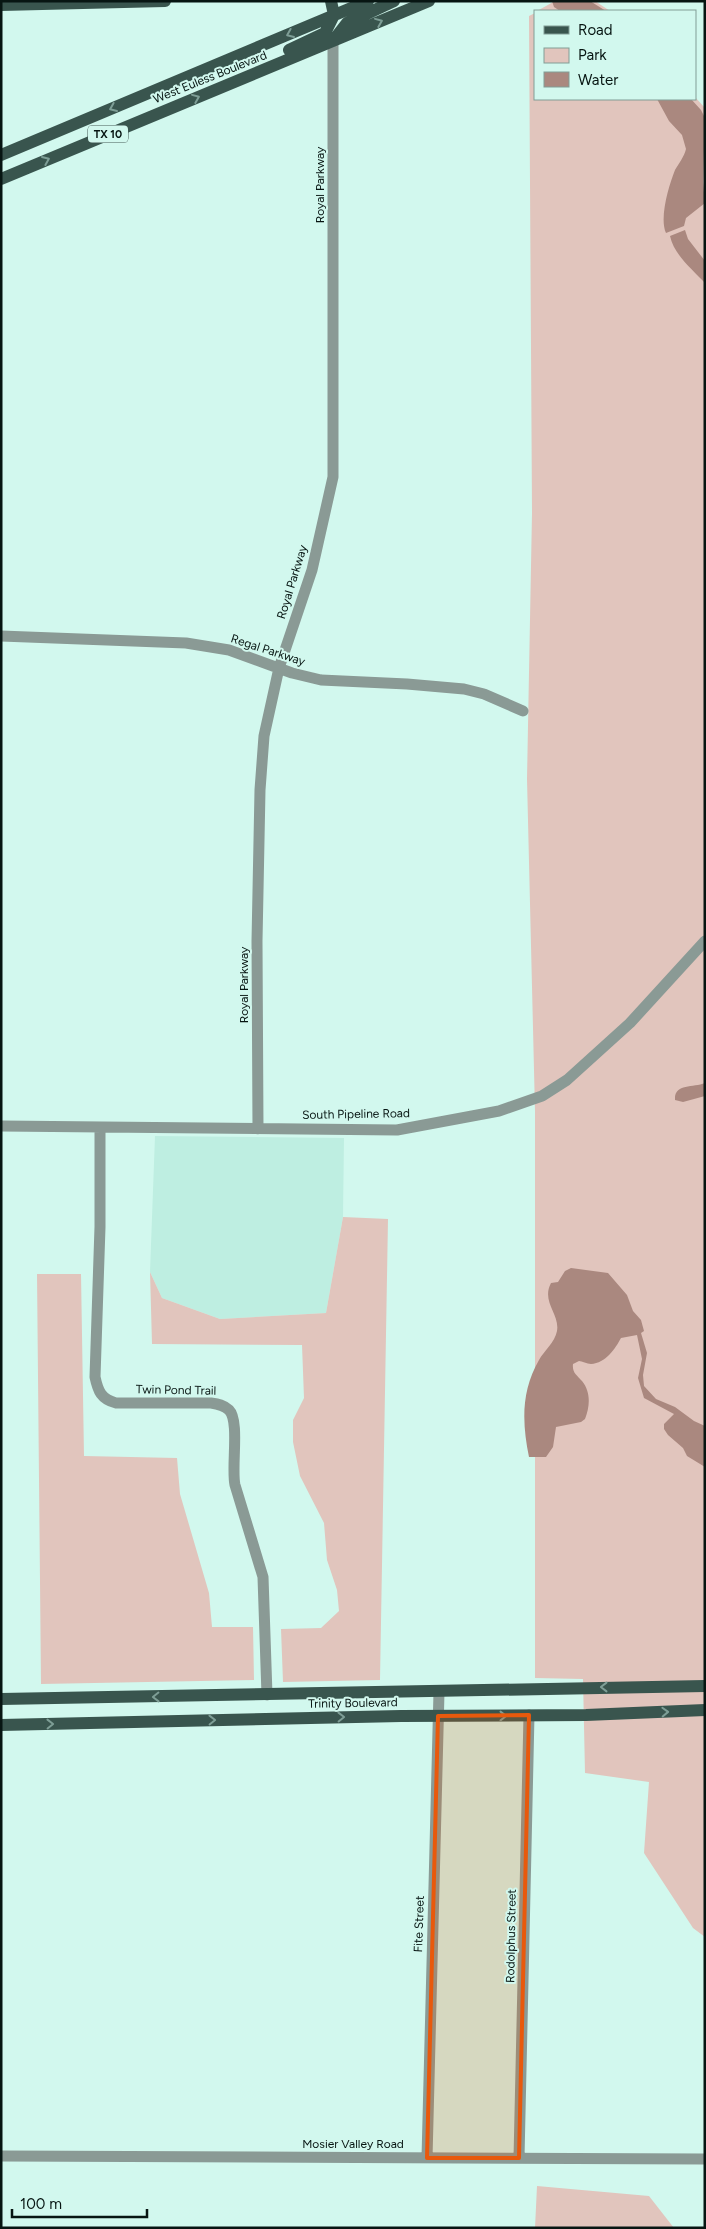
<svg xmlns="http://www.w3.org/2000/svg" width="706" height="2229" viewBox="0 0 706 2229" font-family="Figtree,sans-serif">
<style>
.built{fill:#beeee1}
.green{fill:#e1c5bd}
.water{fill:#aa887f}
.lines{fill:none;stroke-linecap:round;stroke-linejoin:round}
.minor{stroke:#8a9a95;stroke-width:11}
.major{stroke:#39554e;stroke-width:12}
.oneway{stroke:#7e9e96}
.marked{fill:#e8590c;fill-opacity:0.2;stroke:#e8590c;stroke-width:4;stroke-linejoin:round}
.labels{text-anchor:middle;stroke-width:4;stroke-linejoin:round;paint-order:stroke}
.shield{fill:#d2f8ee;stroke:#445954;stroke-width:1}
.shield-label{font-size:11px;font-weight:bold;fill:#071512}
.street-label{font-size:12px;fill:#071512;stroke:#d2f8ee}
</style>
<rect width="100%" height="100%" fill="#d2f8ee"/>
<path class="built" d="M155 1136 344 1138 343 1217 326 1313 220 1319 162 1298 150 1272Z"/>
<path class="green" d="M555 1H595L610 11H537Z
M535 13V99L695 97 705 108V1937L693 1928 644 1853 649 1782 585 1773 583 1679 535 1678V1111L527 779 532 513 529 16Z
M343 1217 388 1219 380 1680 283 1682 281 1629 321 1628 339 1611 337 1590 327 1560 324 1523 300 1476 293 1442V1420L304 1398 302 1345 152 1344 150 1272 162 1298 220 1319 326 1313Z
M37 1274H81L84 1456 177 1458 180 1494 209 1593 212 1627H253L254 1680 41 1684Z
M537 2186 649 2196 674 2228H535Z"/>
<path class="water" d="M552 1H590L606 11H560L554 7Z
M657 99H691L701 110 705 118 703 182 705 203 686 218 684 226 666 233C659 218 669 185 675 170 679 163 684 157 686 149L682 135 669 121Z
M685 230 688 239 705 261V283C693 270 674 255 670 236Z
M705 1083V1096L683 1102 675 1100C674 1083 693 1088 705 1083Z
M571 1268 608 1273 627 1295 633 1311 641 1320 644 1331 641 1333 647 1353 643 1375 644 1386 656 1399 675 1407 694 1421 705 1426V1467L687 1456 683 1448 668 1435 664 1429V1424L674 1414 644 1398 638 1378 642 1359 637 1335 621 1338C615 1349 606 1363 591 1364 587 1364 582 1361 579 1361L573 1364C572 1373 577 1375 582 1381 591 1392 590 1406 585 1419L581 1422 556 1427 553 1447 546 1457H529C522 1423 521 1391 539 1360 544 1351 555 1342 557 1331 560 1314 541 1302 551 1283L558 1282 565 1271Z"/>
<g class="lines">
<path class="minor" d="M1 636 186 643 229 650 292 673 321 680 407 684 464 689 484 694 523 711
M1 1126 397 1130 499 1111 542 1096 567 1080 630 1023 705 941
M100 1127V1227L95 1377C98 1391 101 1399 116 1403H211C218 1404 224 1405 229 1410 240 1421 231 1468 235 1485L263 1577 267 1695
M258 1129 257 941 260 790 264 736 279 668 312 570 333 477V41
M1 2156 705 2159
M427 2158 439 1692
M519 2158 529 1715"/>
<path class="major" d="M331 1 334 15
M1 5 165 1
M333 41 347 23 394 1
M289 50 325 33 334 15
M1 155 368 1
M1 179 429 1
M1 1699 705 1686
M1 1725 401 1716 586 1715 705 1710"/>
</g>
<defs><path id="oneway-chevron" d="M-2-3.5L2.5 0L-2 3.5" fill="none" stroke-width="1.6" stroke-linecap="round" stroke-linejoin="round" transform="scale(1.25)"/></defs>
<g class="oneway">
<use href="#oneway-chevron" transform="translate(379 22) rotate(-22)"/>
<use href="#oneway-chevron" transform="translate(290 34) rotate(157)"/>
<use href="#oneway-chevron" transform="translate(196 98) rotate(-22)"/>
<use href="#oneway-chevron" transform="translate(113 108) rotate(157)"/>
<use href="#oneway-chevron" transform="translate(46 160) rotate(-23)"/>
<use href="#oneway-chevron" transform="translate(604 1687) rotate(180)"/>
<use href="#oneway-chevron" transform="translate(156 1697) rotate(179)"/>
<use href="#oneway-chevron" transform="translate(665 1712) rotate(-2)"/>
<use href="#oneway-chevron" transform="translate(503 1716)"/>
<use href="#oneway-chevron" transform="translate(341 1717) rotate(-1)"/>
<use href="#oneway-chevron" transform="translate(212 1720) rotate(-1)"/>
<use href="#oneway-chevron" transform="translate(50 1724) rotate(-1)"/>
</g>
<path class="marked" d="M529 1715 519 2158H427L438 1716Z"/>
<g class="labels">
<rect class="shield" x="88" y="125.5" width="40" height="17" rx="4"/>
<g class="shield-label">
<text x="108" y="138">TX 10</text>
</g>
<g class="street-label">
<text transform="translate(210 77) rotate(-22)" y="4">West Euless Boulevard</text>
<text transform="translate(320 185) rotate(-90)" y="4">Royal Parkway</text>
<text transform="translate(292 582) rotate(-73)" y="4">Royal Parkway</text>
<text transform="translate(268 650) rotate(18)" y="4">Regal Parkway</text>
<text transform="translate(244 985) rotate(-90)" y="4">Royal Parkway</text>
<text transform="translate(356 1114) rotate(-1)" y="4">South Pipeline Road</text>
<text transform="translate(176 1390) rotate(1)" y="4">Twin Pond Trail</text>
<text transform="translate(353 1703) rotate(-1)" y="4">Trinity Boulevard</text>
<text transform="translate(419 1924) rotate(-88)" y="4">Fite Street</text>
<text transform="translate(511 1936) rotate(-89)" y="4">Rodolphus Street</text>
<text x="353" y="2148">Mosier Valley Road</text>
</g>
</g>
<rect width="706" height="2229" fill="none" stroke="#071512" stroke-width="5"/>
<rect x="534" y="10" width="162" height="90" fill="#d2f8ee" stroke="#819d96"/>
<rect x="544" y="26" width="25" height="8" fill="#39554e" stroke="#819d96"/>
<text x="578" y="35" font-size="15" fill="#071512">Road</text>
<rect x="544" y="48" width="25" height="15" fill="#e1c5bd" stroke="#819d96"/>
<text x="578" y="60" font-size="15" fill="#071512">Park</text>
<rect x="544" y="72" width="25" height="15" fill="#aa887f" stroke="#819d96"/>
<text x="578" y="85" font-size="15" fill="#071512">Water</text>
<path d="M12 2209v8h135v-8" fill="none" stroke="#071512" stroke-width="2.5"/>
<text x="20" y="2209" font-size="15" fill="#071512" stroke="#d2f8ee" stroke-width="4" paint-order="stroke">100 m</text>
</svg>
